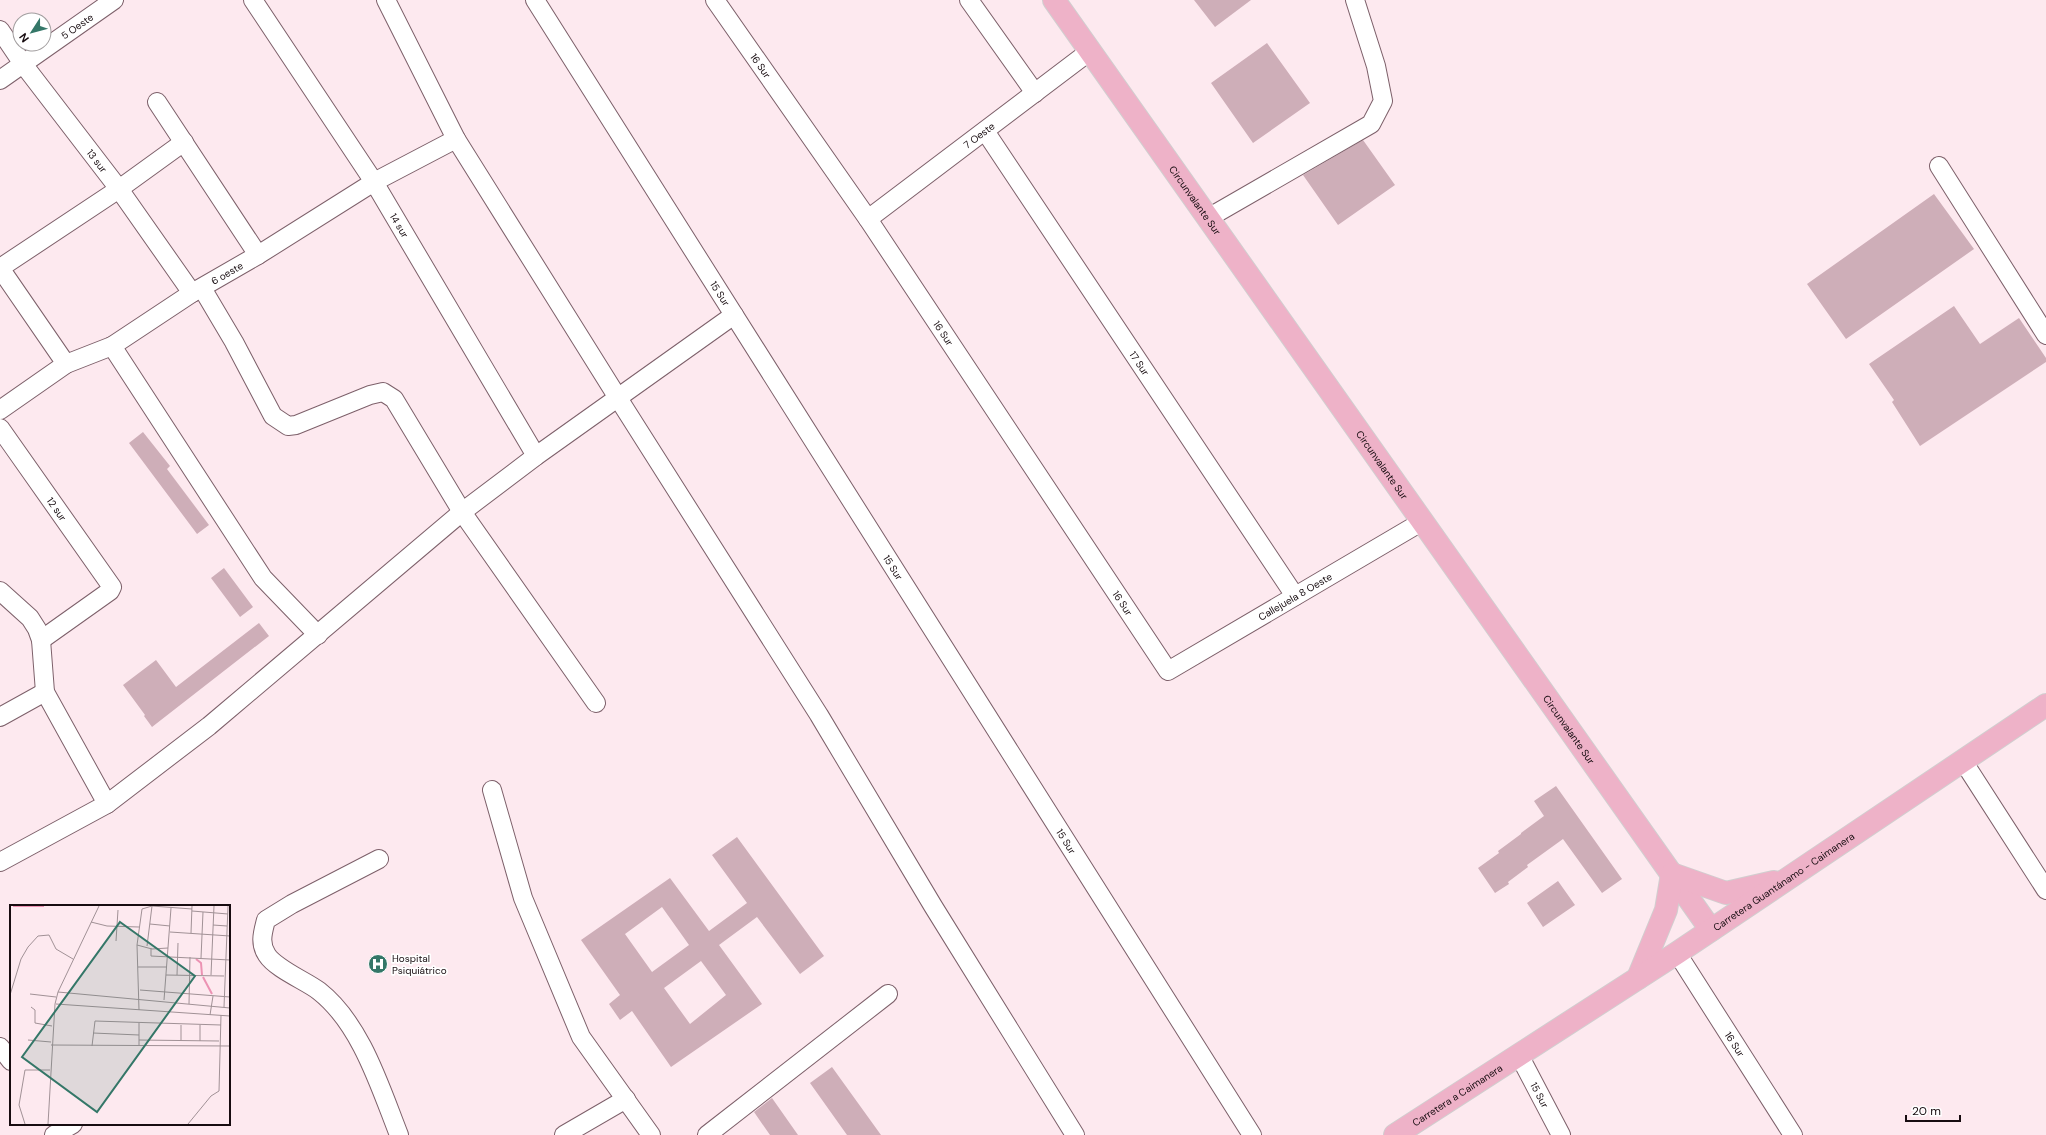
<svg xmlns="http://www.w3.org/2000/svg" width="2046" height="1135" viewBox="0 0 2046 1135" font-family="'DM Sans',sans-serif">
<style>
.building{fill:#ceaeb8;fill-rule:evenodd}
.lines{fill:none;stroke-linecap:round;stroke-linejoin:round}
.minor-casing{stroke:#7d606a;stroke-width:20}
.major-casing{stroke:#d1cecf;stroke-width:24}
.minor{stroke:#fff;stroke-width:18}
.major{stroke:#eeb2c8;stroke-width:22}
.labels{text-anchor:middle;stroke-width:3.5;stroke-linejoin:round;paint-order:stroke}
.street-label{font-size:10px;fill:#170c10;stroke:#fff}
.poi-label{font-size:10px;fill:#170c10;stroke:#fff;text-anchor:start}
.inset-river{fill:none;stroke:#ec92b3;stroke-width:2}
.inset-road{fill:none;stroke:#a19196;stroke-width:1}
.view{fill:#347768;fill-opacity:0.15;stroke:#347768;stroke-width:2}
.inset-edge{fill:none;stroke:#170c10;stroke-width:2}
</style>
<rect width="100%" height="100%" fill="#fde9ef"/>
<path class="building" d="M1194 0H1251L1215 27Z
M1267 43 1310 103 1253 143 1211 83Z
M1363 140 1395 185 1338 225 1303 175Z
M1934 194 1974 249 1846 339 1807 284Z
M1954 306 1980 344 2019 318 2046 358V362L1920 446 1892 402 1894 400 1869 364Z
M143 432 170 466 167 469 209 525 197 534 129 443Z
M224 568 253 607 240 617 211 578Z
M259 623 269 636 152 727 144 716 145 715 123 685 156 660 176 687Z
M1556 786 1622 879 1602 893 1563 839 1527 865 1528 867 1508 882 1509 884 1495 893 1478 868 1499 853 1498 851 1521 834V833L1544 816 1534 801Z
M737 837 824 956 800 974 757 917 719 945 762 1004 671 1067 632 1011 620 1020 609 1004 620 995 581 940 670 878 709 931 747 903 712 855ZM662 907 689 945 652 972 625 934ZM701 961 726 995 690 1024 664 988Z
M1558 881 1575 905 1543 927 1527 903Z
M832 1067 881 1135H847L810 1083Z
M772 1098 798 1135H770L754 1112Z"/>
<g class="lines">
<g class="minor-casing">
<g id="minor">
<path id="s1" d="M253 0 374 182 536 456"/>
<path d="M386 0 456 139 618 398 819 715 933 906 1075 1135"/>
<path id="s2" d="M535 0 1252 1135"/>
<path id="s3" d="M715 0 868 219 1168 671 1423 521"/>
<path d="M969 0 1035 93"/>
<path id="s4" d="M0 30 23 64 119 189 192 293"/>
<path id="s5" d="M0 80 114 0"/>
<path d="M157 102 258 255"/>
<path id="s6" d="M985 131 1295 596"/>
<path d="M1939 166 2046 335"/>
<path d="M1208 218 1371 124 1383 101 1376 66 1355 0"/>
<path id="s7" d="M868 219 1090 51"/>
<path d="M0 268 119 189 184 142"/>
<path d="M0 268 66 364"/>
<path d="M202 288 234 342 273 416 288 426 296 425 370 395 383 392 394 399 462 512 596 703"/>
<path d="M112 346 263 578 318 635"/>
<path id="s8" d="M0 410 66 364 112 346 192 293 258 255 374 182 456 139"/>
<path id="s9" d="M0 428 112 587 110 591 41 640"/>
<path d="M0 591 30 618 37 629 41 640 45 692 107 804"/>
<path d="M0 717 45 692"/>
<path d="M1963 761 2046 890"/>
<path d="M492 790 523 898 581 1037 651 1135"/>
<path d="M379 859 292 904 266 920C263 932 259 943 267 955 276 969 306 981 319 991 361 1024 380 1087 399 1135"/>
<path d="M0 862 107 804 209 726 462 512 536 456 734 315"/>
<path id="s10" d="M1677 953 1793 1135"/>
<path d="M0 1047 11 1061"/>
<path id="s11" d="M1519 1055 1561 1135"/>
<path d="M54 1135 73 1124"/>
<path d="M564 1135 626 1099"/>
<path d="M707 1135 888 994"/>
</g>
</g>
<g class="major-casing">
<g id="major">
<path id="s12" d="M1054 0 1711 930"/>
<path d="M1638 978 1666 910 1672 874 1726 893 1774 882"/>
<path id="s13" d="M1395 1135 1677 953 2046 705"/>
</g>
</g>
<use href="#minor" class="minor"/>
<use href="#major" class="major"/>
</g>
<defs>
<g id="hospital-disc" transform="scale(1)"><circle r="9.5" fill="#347768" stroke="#fff"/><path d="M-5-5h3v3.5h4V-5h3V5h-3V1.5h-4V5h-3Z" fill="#fff"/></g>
</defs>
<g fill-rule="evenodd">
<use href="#hospital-disc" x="378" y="964"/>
</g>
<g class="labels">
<g class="street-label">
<text dy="4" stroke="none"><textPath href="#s5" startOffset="94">5 Oeste</textPath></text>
<text dy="4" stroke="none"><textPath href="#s3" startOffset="80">16 Sur</textPath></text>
<text dy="4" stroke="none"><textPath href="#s7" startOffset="139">7 Oeste</textPath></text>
<text dy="4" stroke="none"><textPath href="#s4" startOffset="163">13 sur</textPath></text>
<text dy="4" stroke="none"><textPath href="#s12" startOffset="245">Circunvalante Sur</textPath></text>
<text dy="4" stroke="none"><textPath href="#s1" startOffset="269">14 sur</textPath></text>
<text dy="4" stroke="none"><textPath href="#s8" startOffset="266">6 oeste</textPath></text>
<text dy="4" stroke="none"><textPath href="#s2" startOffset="347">15 Sur</textPath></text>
<text dy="4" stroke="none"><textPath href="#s3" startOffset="404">16 Sur</textPath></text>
<text dy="4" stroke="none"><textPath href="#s6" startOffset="279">17 Sur</textPath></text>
<text dy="4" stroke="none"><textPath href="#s12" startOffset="569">Circunvalante Sur</textPath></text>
<text dy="4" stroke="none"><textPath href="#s9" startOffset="99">12 sur</textPath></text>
<text dy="4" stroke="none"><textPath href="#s2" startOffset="671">15 Sur</textPath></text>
<text dy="4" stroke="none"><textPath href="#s3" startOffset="957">Callejuela 8 Oeste</textPath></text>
<text dy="4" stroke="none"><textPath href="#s3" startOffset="728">16 Sur</textPath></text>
<text dy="4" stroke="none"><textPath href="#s12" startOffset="893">Circunvalante Sur</textPath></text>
<text dy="4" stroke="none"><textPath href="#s2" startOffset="995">15 Sur</textPath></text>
<text dy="4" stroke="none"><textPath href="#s13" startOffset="464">Carretera Guantánamo - Caimanera</textPath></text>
<text dy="4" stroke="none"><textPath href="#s10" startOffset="108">16 Sur</textPath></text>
<text dy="4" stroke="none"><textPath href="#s13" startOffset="74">Carretera a Caimanera</textPath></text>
<text dy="4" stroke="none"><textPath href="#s11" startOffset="45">15 Sur</textPath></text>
</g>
<g class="poi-label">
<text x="392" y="962">Hospital<tspan x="392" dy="12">Psiquiátrico</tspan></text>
</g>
</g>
<g transform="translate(10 905)">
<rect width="220" height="220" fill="#fde9ef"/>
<path class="inset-river" d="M3 1H34M186 54 191 58 192 70M193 72 202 89"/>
<path class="inset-road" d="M182 6 218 9M81 17 97 21 129 22M140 19 160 21M203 20 217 21M160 27 220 31M181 28 182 1M106 36 108 5M127 40 142 44 158 43M137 41 142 1M141 43V51L220 55M191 53 193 7M128 62H157M156 70 214 71M167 70 168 38M201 70 204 1M130 85 220 92M48 87 220 103M20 89 46 92M0 90 11 54 18 42 28 31 39 30 46 44 63 54M154 95 161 3M46 99 220 111M179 99 180 52M21 102 25 105V118L42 121M214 102 218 1M129 105 127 40 132 4 142 1 182 4M200 110 203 91M129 118V141M83 128 129 130M18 135 41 137M129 135 209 136M171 135V120M190 136V120M41 140 220 141M82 141 85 116 211 120M15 219 9 200 15 165H40M38 219 45 99 48 87 89 1M178 219 201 191 209 186 211 110"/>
<path class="view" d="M110 17 185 71 87 207 12 152Z"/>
<rect width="220" height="220" class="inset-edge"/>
</g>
<g transform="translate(32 32) rotate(234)"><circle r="19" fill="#ffffff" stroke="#a29e9f"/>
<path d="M0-3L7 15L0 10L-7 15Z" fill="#347768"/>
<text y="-6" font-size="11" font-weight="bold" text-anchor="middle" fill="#170c10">N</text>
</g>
<path d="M1906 1115v6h54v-6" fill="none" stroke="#170c10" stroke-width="2"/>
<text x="1912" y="1115" font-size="12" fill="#170c10" stroke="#ffffff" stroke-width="3" paint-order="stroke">20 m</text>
</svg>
